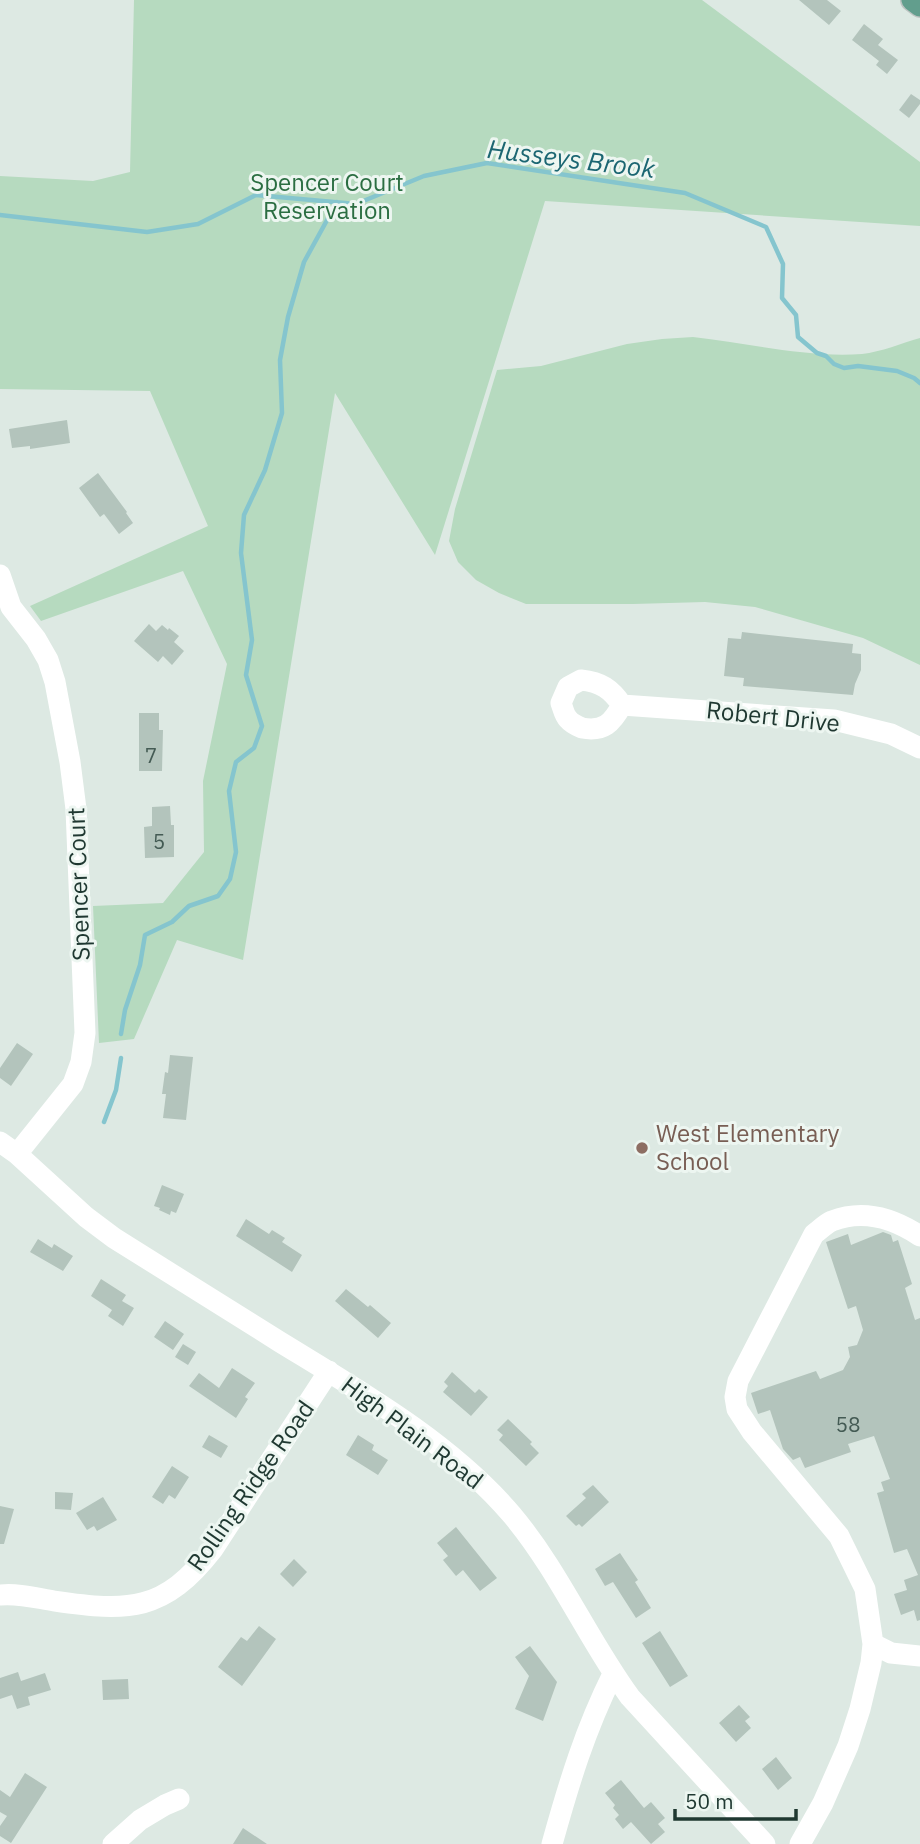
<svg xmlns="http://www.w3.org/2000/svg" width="920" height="1844" viewBox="0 0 920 1844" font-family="'IBM Plex Sans',sans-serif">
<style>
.green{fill:#b6dabf}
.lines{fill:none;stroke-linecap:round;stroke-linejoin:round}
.stream{stroke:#85c5ce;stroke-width:4.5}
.building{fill:#b3c4bc}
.major-casing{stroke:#bcc3c1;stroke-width:24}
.minor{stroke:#fff;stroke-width:21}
.major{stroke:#629e8d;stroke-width:21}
.education-dot{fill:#8d6e63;stroke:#edf6f1;stroke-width:2.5}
.labels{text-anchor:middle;stroke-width:6;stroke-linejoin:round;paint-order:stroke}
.number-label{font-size:21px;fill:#445b54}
.park-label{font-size:24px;fill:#2b6e42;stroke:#edf6f1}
.street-label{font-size:24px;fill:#1f3831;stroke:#edf6f1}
.education-label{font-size:24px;fill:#785e54;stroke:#edf6f1;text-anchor:start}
.water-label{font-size:26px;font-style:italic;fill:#1b6672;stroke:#edf6f1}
</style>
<rect width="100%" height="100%" fill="#dde9e3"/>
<path class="green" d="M134 0H702L920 162V226L545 201 435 555 335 393 243 960 177 940 134 1039 99 1043 93 906 163 903 204 852 203 781 227 664 183 571 41 621 30 606 208 526 150 391 0 389V176L93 181 130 172Z
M693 337C748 343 806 358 862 354 881 352 902 343 920 338V665L863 638 755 607 705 602 633 604H526L499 593 476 580 458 562 449 541 455 509 497 370 541 366 627 344 662 339Z"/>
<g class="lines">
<path class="stream" d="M0 215 147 232 198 224 256 195 356 204 424 176 487 163 685 193 766 227 783 264 782 298 796 315 798 337 817 353 826 356 834 364 844 368 858 366 897 371 914 378 920 383
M121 1034 125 1010 140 965 145 935 172 922 189 906 218 896 230 879 236 852 229 791 236 762 254 748 262 726 246 675 252 640 241 553 244 515 265 470 282 413 280 360 288 317 304 262 337 202
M104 1122 116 1090 121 1058"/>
</g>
<path class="building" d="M799 0H827L841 11 829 25Z
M864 24 883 39 878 45 898 60 887 74 876 65 879 61 852 40Z
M911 94 920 100V104L909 118 899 110Z
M67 420 70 443 30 449V446L12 448 9 429Z
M98 473 127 512 126 513 133 523 119 534 104 514 100 517 79 488Z
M149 624 156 631 162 625 168 630 169 628 179 636 174 642 184 651 172 665 163 656 158 662 134 641Z
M742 632 853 644 852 653 861 654V670L855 684 853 695 743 686 744 678 724 676 728 638 741 639Z
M139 713H159V730H163L162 771H139Z
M170 806 171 825H174V857L145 858 144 827 152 826V807Z
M17 1043 33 1054 11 1086 0 1078V1068Z
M170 1055 193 1057 186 1120 163 1118 166 1094H162L165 1072 168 1073Z
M162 1185 184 1194 176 1213 171 1211 170 1215 159 1210 160 1208 154 1206Z
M246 1219 269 1234 272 1230 285 1238 282 1242 302 1255 292 1272 236 1236Z
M883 1232 891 1235 893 1242 898 1240 912 1284 905 1288 915 1320 920 1318V1620L917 1621 914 1610 901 1615 894 1594 907 1590 904 1580 918 1575 907 1549 894 1553 877 1493 884 1491 881 1482 890 1479 874 1436 848 1444 851 1452 805 1468 800 1457 793 1460 783 1449 770 1410 758 1414 751 1393 816 1371 820 1379 843 1370 850 1357 848 1347 857 1345 863 1330 856 1306 848 1309 826 1242 848 1234 851 1245Z
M38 1239 52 1248 54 1244 73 1256 63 1271 30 1252Z
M101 1279 126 1295 122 1301 134 1308 123 1326 108 1316 112 1310 91 1296Z
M346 1289 368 1307 370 1305 391 1323 378 1338 335 1301Z
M165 1321 184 1334 173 1350 154 1337Z
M183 1344 196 1352 188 1365 175 1357Z
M232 1368 255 1383 245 1397 248 1399 236 1418 189 1386 199 1373 219 1388Z
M452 1372 475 1393 479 1389 488 1397 471 1416 443 1392 448 1386 444 1382Z
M508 1419 532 1442 530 1444 539 1453 526 1466 499 1440 503 1435 497 1430Z
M209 1435 228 1446 221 1458 202 1447Z
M358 1435 374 1445 372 1450 388 1460 378 1475 346 1455Z
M172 1466 189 1477 175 1499 169 1495 163 1504 152 1497Z
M593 1485 609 1502 582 1527 579 1524 576 1526 566 1516 586 1498 582 1494Z
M55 1492 73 1493 71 1510 55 1509Z
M103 1497 117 1520 97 1531 94 1526 87 1530 76 1513Z
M0 1506 14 1509 4 1544H0Z
M456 1527 497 1578 480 1591 463 1570 456 1576 443 1560 448 1556 437 1543Z
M620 1553 638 1580 635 1582 651 1608 636 1618 613 1582 605 1586 595 1569Z
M294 1559 307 1572 293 1587 280 1574Z
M259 1626 276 1639 242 1686 218 1667 241 1637 247 1641Z
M660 1631 688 1676 670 1687 642 1643Z
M530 1646 557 1682 543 1721 515 1709 529 1676 515 1657Z
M18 1672 21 1681 45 1673 51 1690 28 1697 30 1705 17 1709 12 1695 0 1699V1678Z
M128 1679 129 1699 103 1700 102 1680Z
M739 1705 750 1717 745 1721 751 1728 736 1742 719 1723Z
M776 1757 792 1778 778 1790 762 1769Z
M25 1773 47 1787 11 1843 0 1836V1826L7 1816 0 1812V1790L10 1797Z
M621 1780 644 1808 651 1802 665 1818 658 1824 665 1832 651 1844 631 1822 623 1829 615 1819 619 1815 613 1808 615 1805 605 1793Z
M243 1828 267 1844H233Z"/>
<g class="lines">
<g class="major-casing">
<path id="major" d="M912 0 920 6"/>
</g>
<path class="minor" d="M0 575 11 607 36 639 48 660 55 682 70 762 76 809 85 1033 81 1062 73 1084 17 1154
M581 680C601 682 611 689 622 705 612 723 604 732 582 728 577 726 572 724 568 719 564 715 563 708 561 703L568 687Z
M622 705 834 720 891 734 920 748
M0 1142 17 1154 86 1217 114 1238C169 1272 224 1307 280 1342 360 1391 451 1443 512 1515 559 1571 587 1638 630 1697L765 1844
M0 1595C18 1593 36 1598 54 1601 129 1612 164 1612 213 1549L329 1371
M873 1644 891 1653 920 1656
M113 1844 140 1820 165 1805 179 1799
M552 1844C569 1783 585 1730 613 1674
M800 1844 823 1803 848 1746 860 1709 871 1663 873 1644 865 1589 839 1536 752 1432 737 1409 735 1397 738 1381 814 1234C820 1230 825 1224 832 1221 863 1209 893 1218 920 1236"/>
<use href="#major" class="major"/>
</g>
<circle class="education-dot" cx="642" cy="1148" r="7"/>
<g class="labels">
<g class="number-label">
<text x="151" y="763">7</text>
<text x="159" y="849">5</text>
<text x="848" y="1432">58</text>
</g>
<g class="park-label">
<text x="327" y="191">Spencer Court<tspan x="327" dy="28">Reservation</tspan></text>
</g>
<g class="street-label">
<text transform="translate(773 717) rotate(6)" y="8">Robert Drive</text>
<text transform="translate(79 884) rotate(-92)" y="8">Spencer Court</text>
<text transform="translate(412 1433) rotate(37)" y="8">High Plain Road</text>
<text transform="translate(251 1486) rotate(-55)" y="8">Rolling Ridge Road</text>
</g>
<g class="education-label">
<text x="656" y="1142">West Elementary<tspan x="656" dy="28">School</tspan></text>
</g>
<g class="water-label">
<text transform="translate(571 159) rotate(7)" y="9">Husseys Brook</text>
</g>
</g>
<path d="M675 1809v10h121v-10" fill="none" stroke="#1f3831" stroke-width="3.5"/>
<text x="685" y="1809" font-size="21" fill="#1f3831" stroke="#edf6f1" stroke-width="5" paint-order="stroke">50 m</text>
</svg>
